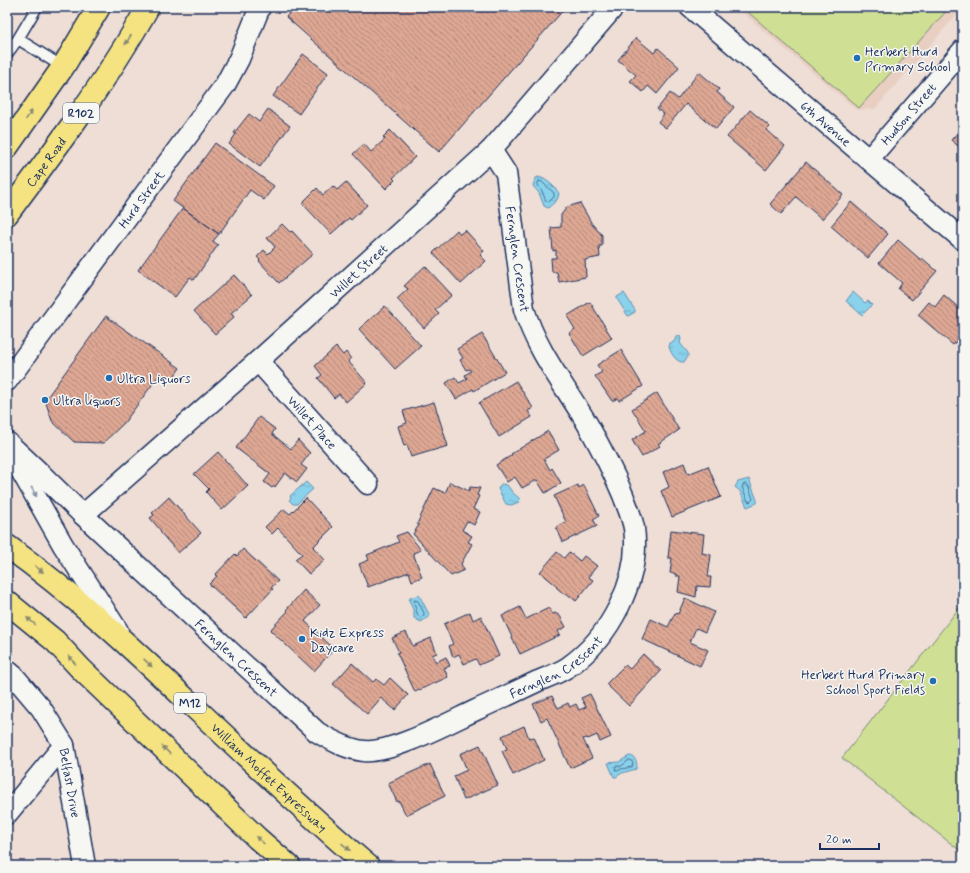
<svg xmlns="http://www.w3.org/2000/svg" width="970" height="873" viewBox="0 0 970 873" font-family="Mynerve,sans-serif">
<style>
.built{fill:#e9cec2}
.park{fill:#cfdf93;stroke:#758778}
.water{fill:url(#water-ripples);stroke:#5e90b3}
.lines{fill:none;stroke-linecap:round;stroke-linejoin:round}
.shore{stroke:#477096;stroke-width:1}
.building{fill:url(#building-back-hatch);stroke:#1b2f5e}
.service-casing{stroke:#1b2f5e;stroke-width:13}
.minor-casing{stroke:#1b2f5e;stroke-width:23}
.primary-casing{stroke:#1b2f5e;stroke-width:25}
.service{stroke:#f6f6f2;stroke-width:10}
.minor{stroke:#f6f6f2;stroke-width:20}
.primary{stroke:#f5e382;stroke-width:22}
.oneway{fill:#888970}
.oneway2{fill:#8892a8}
.poi-dot{fill:#1f6fb2;stroke:#f6f6f2;stroke-width:1.5}
.labels{text-anchor:middle;stroke-width:3;stroke-linejoin:round;paint-order:stroke}
.shield{fill:#f6f6f2;stroke:#5d6b8a;stroke-width:1}
.shield-label{font-size:12px;font-weight:bold;fill:#1b2f5e}
.poi-label{font-size:13px;fill:#1b2f5e;stroke:#f6f6f2;text-anchor:start}
.street-label{font-size:13px;fill:#1b2f5e;stroke:#f6f6f2}
</style>
<defs>
<pattern id="water-ripples" width="26" height="14" patternUnits="userSpaceOnUse"><rect width="26" height="14" fill="#8ad1eb"/><path d="M2 4q2-2 4 0t4 0M15 11q2-2 4 0t4 0" fill="none" stroke="#76b4cc"/></pattern>
<pattern id="building-back-hatch" width="6" height="6" patternUnits="userSpaceOnUse"><rect width="6" height="6" fill="#dda793"/><path d="M-1 5l2 2M0 0l6 6M5-1l2 2" fill="none" stroke="#b2887b"/></pattern>
</defs>
<rect width="100%" height="100%" fill="#eeded6"/>
<filter id="ink" filterUnits="userSpaceOnUse"><feTurbulence type="fractalNoise" baseFrequency=".025" numOctaves="2"/><feDisplacementMap in="SourceGraphic" scale="8" xChannelSelector="R" yChannelSelector="G"/><feConvolveMatrix kernelMatrix="1 2 1 2 8 2 1 2 1" color-interpolation-filters="sRGB"/></filter>
<g filter="url(#ink)">
<path class="built" d="M736 7H963L875 109 857 110Z"/>
<path class="park" d="M742 7H950L859 108Z
M963 603V853L842 758Z"/>
<path class="water" d="M538 177C544 177 557 188 559 194L557 200 548 208 544 206 539 193 533 186 535 179Z
M853 292 865 303 868 301 872 305 862 315 846 301Z
M624 293 635 310V312L628 316 617 299V297Z
M680 336 681 339 680 343 688 353V356L684 362C676 363 671 353 669 347L670 343 674 342 676 337Z
M749 479 757 500V503L747 507 740 491 735 487 738 482Z
M306 482 313 489 297 504H293L289 500 291 498 290 496Z
M501 484 507 485 513 493 520 499 519 502 511 505 506 504 498 489Z
M419 595 430 616 421 622 414 618V612L409 600 410 598Z
M629 756C636 756 638 763 636 769L622 773 616 777H614L608 763 619 762Z"/>
<g class="lines">
<path class="shore" d="M539 181 542 182 554 193V197L549 202 546 201 542 191 538 185Z
M746 484 748 485 753 499 750 502 748 501 742 487 743 485Z
M415 600 418 601 424 613V615L421 617 418 616 414 603Z
M630 760 633 763 632 767 621 769 618 771 615 770 616 766H621Z"/>
</g>
<path class="building" d="M294 7H413L417 11 420 7H566L439 152 286 17Z
M636 38 654 53 658 48 679 67 657 94 648 86 643 92 630 81 636 75 618 60Z
M303 54 328 73 299 114 273 96Z
M699 72 719 89 717 92 734 107 716 129 686 104 666 128 658 122 664 114 657 109 670 93 678 99Z
M268 109 290 126 260 167 229 144 236 134 234 133 249 114 259 122Z
M750 110 770 127 767 130 785 146 766 170 727 137Z
M963 127V150L951 140Z
M390 130 415 157 393 178 395 180 386 189 353 154 364 144 371 152 385 139 383 137Z
M215 143 274 186 264 200 250 190 219 234 173 201Z
M806 162 843 195 822 219 796 197 781 214 770 204Z
M346 182 367 205 351 220 349 218 331 234 302 203 317 188 323 195 333 186 337 190Z
M851 202 888 234 868 258 831 226Z
M580 203 592 224 602 235V246H599L600 257 585 260 586 277 559 282 557 272H552L551 258H556V250L553 251 551 228 561 227V215L567 207Z
M183 208 219 234 213 241 218 245 194 280 190 277 175 297 138 270Z
M282 224 290 232 292 231 313 254 279 283 259 261 260 260 257 257 264 250 268 254 275 247 267 238Z
M457 230 460 234 465 230 484 251 480 255 486 261 461 284 433 253Z
M898 240 921 260 922 258 937 271 912 300 898 289 902 283 879 263Z
M425 266 452 295 435 310 439 314 424 328 397 299 408 289 404 286Z
M234 275 252 295 231 313 234 317 215 334 194 311Z
M944 295 960 309 963 306V334L953 345 918 315 929 302 935 307Z
M590 302 612 338 583 356 569 333 575 329 567 316Z
M385 306 421 346 395 369 359 329Z
M106 316 180 368 170 382 160 374 124 423 103 443 74 442 52 421 45 400Z
M482 334 505 372 474 391 473 389 456 399 446 383 455 377 459 383 467 379 465 375 471 371 469 369 466 370 460 360 463 358 457 349Z
M336 347 343 355 346 352 351 359 348 361 367 383 346 402 339 394 334 398 318 378 322 375 315 366Z
M621 350 643 386 619 401 618 398 612 401 595 376 602 372 597 365Z
M516 381 533 408 528 411 532 417 499 437 479 403Z
M657 393 679 430 658 444 660 446 642 457 632 440 646 431 632 409Z
M434 402 448 446 411 457 407 445 404 446 398 426 407 423 403 411Z
M259 417 275 429 272 434 291 449 298 440 310 453 301 465 307 469 297 482 285 473 275 487 274 486 272 488 264 482 270 474 236 448Z
M548 431 559 450 544 459 550 470 552 468 561 483 545 493 537 480 522 488 515 477 507 482 496 465 512 455 511 454Z
M218 452 248 486 222 510 206 492 209 489 194 474Z
M684 463 688 474 708 466 721 497 672 517 661 491 669 487 663 472Z
M450 482 469 491 470 487 480 488 477 495 479 496 473 509 480 512 474 525 467 521 462 530 472 536 468 542 472 544 461 564 464 570 451 576 413 534 419 525 417 524 434 488 445 493Z
M578 485 579 488 584 485 599 516 593 519 597 526 563 542 556 527 566 522 554 496Z
M169 497 201 533 178 553 160 532 161 531 150 518 154 515 152 513Z
M306 498 333 527 313 547 325 560 309 574 295 559 302 554 278 528 272 534 265 527 284 509 290 514Z
M671 530 704 534 702 553 711 555 708 577H711L710 587 697 586 696 597 678 592 680 576H676V574L670 573 672 558H668Z
M407 532 421 550 413 553 422 577 412 581 409 572 368 587 359 564 369 560 367 555 399 542 396 536Z
M243 549 278 581 271 588 273 589 246 618 209 584 217 576 215 575 235 554 237 556Z
M557 552 564 558 569 552 580 561 584 556 597 566 588 577 593 580 576 601 566 593 565 595 556 587 557 586 540 572Z
M304 590 320 605 305 621 334 649 314 671 270 630 288 611 286 610Z
M685 598 714 612 705 632 696 628 690 642 708 650 700 666 642 639 651 619 668 627 675 613 678 614Z
M520 607 526 619 549 608 552 614 555 613 560 616 566 627 558 631 560 635 520 654 502 616Z
M470 612 473 620 481 616 499 656 479 665 476 659 464 664 459 654 453 657 449 646 453 644 444 624Z
M406 632 413 646 431 638 437 653 432 655 436 662 446 657 450 666 444 668 448 677 415 692 397 653 399 652 392 638Z
M643 654 661 671 629 706 606 684 625 665 630 669Z
M352 663 373 682 376 679 384 685 390 678 408 695 395 710 381 698 367 714 333 684Z
M590 694 611 737 600 742 597 735 588 739 587 738 583 739 592 758 570 768 547 718 541 721 533 704 552 696 558 708 568 703 570 707 576 704 579 710 586 707 581 698Z
M524 726 529 738 534 737 544 760 513 775 502 751 507 749 502 736Z
M480 745 498 785 464 800 454 776 467 770 460 754Z
M430 764 445 796 406 815 399 801 397 802 388 783Z"/>
<g class="lines">
<g class="service-casing">
<path id="service" d="M18 39 37 7
M7 54 18 39 63 67"/>
</g>
<g class="minor-casing">
<g id="minor">
<path id="s1" d="M690 7 963 240"/>
<path id="s2" d="M869 159 963 50"/>
<path id="s3" d="M258 361 368 484"/>
<path id="s4" d="M7 381 225 85 239 59 260 7"/>
<path id="s5" d="M7 442 38 471 83 515 317 732C332 741 347 749 364 751 391 754 450 722 476 710 496 701 517 691 538 681 548 677 559 673 568 667 610 638 641 579 634 528 632 517 627 506 623 495 613 471 601 448 588 425 566 387 537 352 524 309L506 173 491 150"/>
<path d="M12 455 63 545 118 631"/>
<path id="s6" d="M83 515 258 361 491 150 614 7"/>
<path id="s7" d="M7 670 14 676 41 708 64 745 85 866"/>
<path d="M7 814 64 745"/>
</g>
</g>
<g class="primary-casing">
<g id="primary">
<path d="M7 147 63 67 99 7"/>
<path id="s8" d="M7 214C57 147 107 80 148 7"/>
<path id="s9" d="M7 546C74 594 134 650 193 706 251 760 308 815 368 866"/>
<path d="M7 602 55 641 81 669 257 838 289 866"/>
</g>
</g>
<use href="#service" class="service"/>
<use href="#minor" class="minor"/>
<use href="#primary" class="primary"/>
</g>
<defs><path id="oneway-solid" d="M-6-.8H1V-3.2L6.5 0L1 3.2V.8H-6Z"/></defs>
<g class="oneway">
<use href="#oneway-solid" transform="translate(128 40) rotate(122)"/>
<use href="#oneway-solid" transform="translate(29 115) rotate(-55)"/>
<use href="#oneway-solid" transform="translate(39 569) rotate(37)"/>
<use href="#oneway-solid" transform="translate(31 621) rotate(-141)"/>
<use href="#oneway-solid" transform="translate(72 660) rotate(-132)"/>
<use href="#oneway-solid" transform="translate(148 663) rotate(43)"/>
<use href="#oneway-solid" transform="translate(166 750) rotate(-136)"/>
<use href="#oneway-solid" transform="translate(260 840) rotate(-138)"/>
<use href="#oneway-solid" transform="translate(346 847) rotate(41)"/>
</g>
<use class="oneway2" href="#oneway-solid" transform="translate(34 492) rotate(61)"/>
</g>
<g class="poi-dot">
<circle cx="857" cy="58" r="4"/>
<circle cx="109" cy="378" r="4"/>
<circle cx="45" cy="400" r="4"/>
<circle cx="302" cy="639" r="4"/>
<circle cx="933" cy="681" r="4"/>
</g>
<g class="labels">
<g class="shield">
<rect x="63" y="103" width="36" height="20" rx="3"/>
<rect x="174" y="693" width="32" height="20" rx="3"/>
</g>
<g class="shield-label">
<text x="81" y="117">R102</text>
<text x="190" y="707">M12</text>
</g>
<g class="poi-label">
<text x="865" y="56">Herbert Hurd<tspan x="865" dy="15">Primary School</tspan></text>
<text x="117" y="383">Ultra Liquors</text>
<text x="53" y="405">Ultra liquors</text>
<text x="310" y="637">Kidz Express<tspan x="310" dy="15">Daycare</tspan></text>
<text x="925" y="679" text-anchor="end">Herbert Hurd Primary<tspan x="925" dy="15">School Sport Fields</tspan></text>
</g>
<g class="street-label">
<text dy="5" stroke="none"><textPath href="#s2" startOffset="60">Hudson Street</textPath></text>
<text dy="5" stroke="none"><textPath href="#s1" startOffset="179">6th Avenue</textPath></text>
<text dy="5" stroke="none"><textPath href="#s8" startOffset="65">Cape Road</textPath></text>
<text dy="5" stroke="none"><textPath href="#s4" startOffset="226">Hurd Street</textPath></text>
<text transform="translate(518 259) rotate(82)" y="5">Fernglen Crescent</text>
<text dy="5" stroke="none"><textPath href="#s6" startOffset="368">Willet Street</textPath></text>
<text dy="5" stroke="none"><textPath href="#s3" startOffset="82">Willet Place</textPath></text>
<text dy="5" stroke="none"><textPath href="#s5" startOffset="315">Fernglen Crescent</textPath></text>
<text dy="5" stroke="none"><textPath href="#s5" startOffset="687">Fernglen Crescent</textPath></text>
<text dy="5" stroke="none"><textPath href="#s9" startOffset="350">William Moffet Expressway</textPath></text>
<text dy="5" stroke="none"><textPath href="#s7" startOffset="133">Belfast Drive</textPath></text>
</g>
</g>
<rect width="970" height="873" fill="none" stroke="#f6f6f2" stroke-width="24"/>
<rect x="12" y="12" width="946" height="849" fill="none" stroke="#1b2f5e" stroke-width="1.5" filter="url(#ink)"/>
<path d="M820 843v6h59v-6" fill="none" stroke="#1b2f5e" stroke-width="2"/>
<text x="826" y="843" font-size="12" fill="#1b2f5e" stroke="#f6f6f2" stroke-width="3" paint-order="stroke">20 m</text>
</svg>
